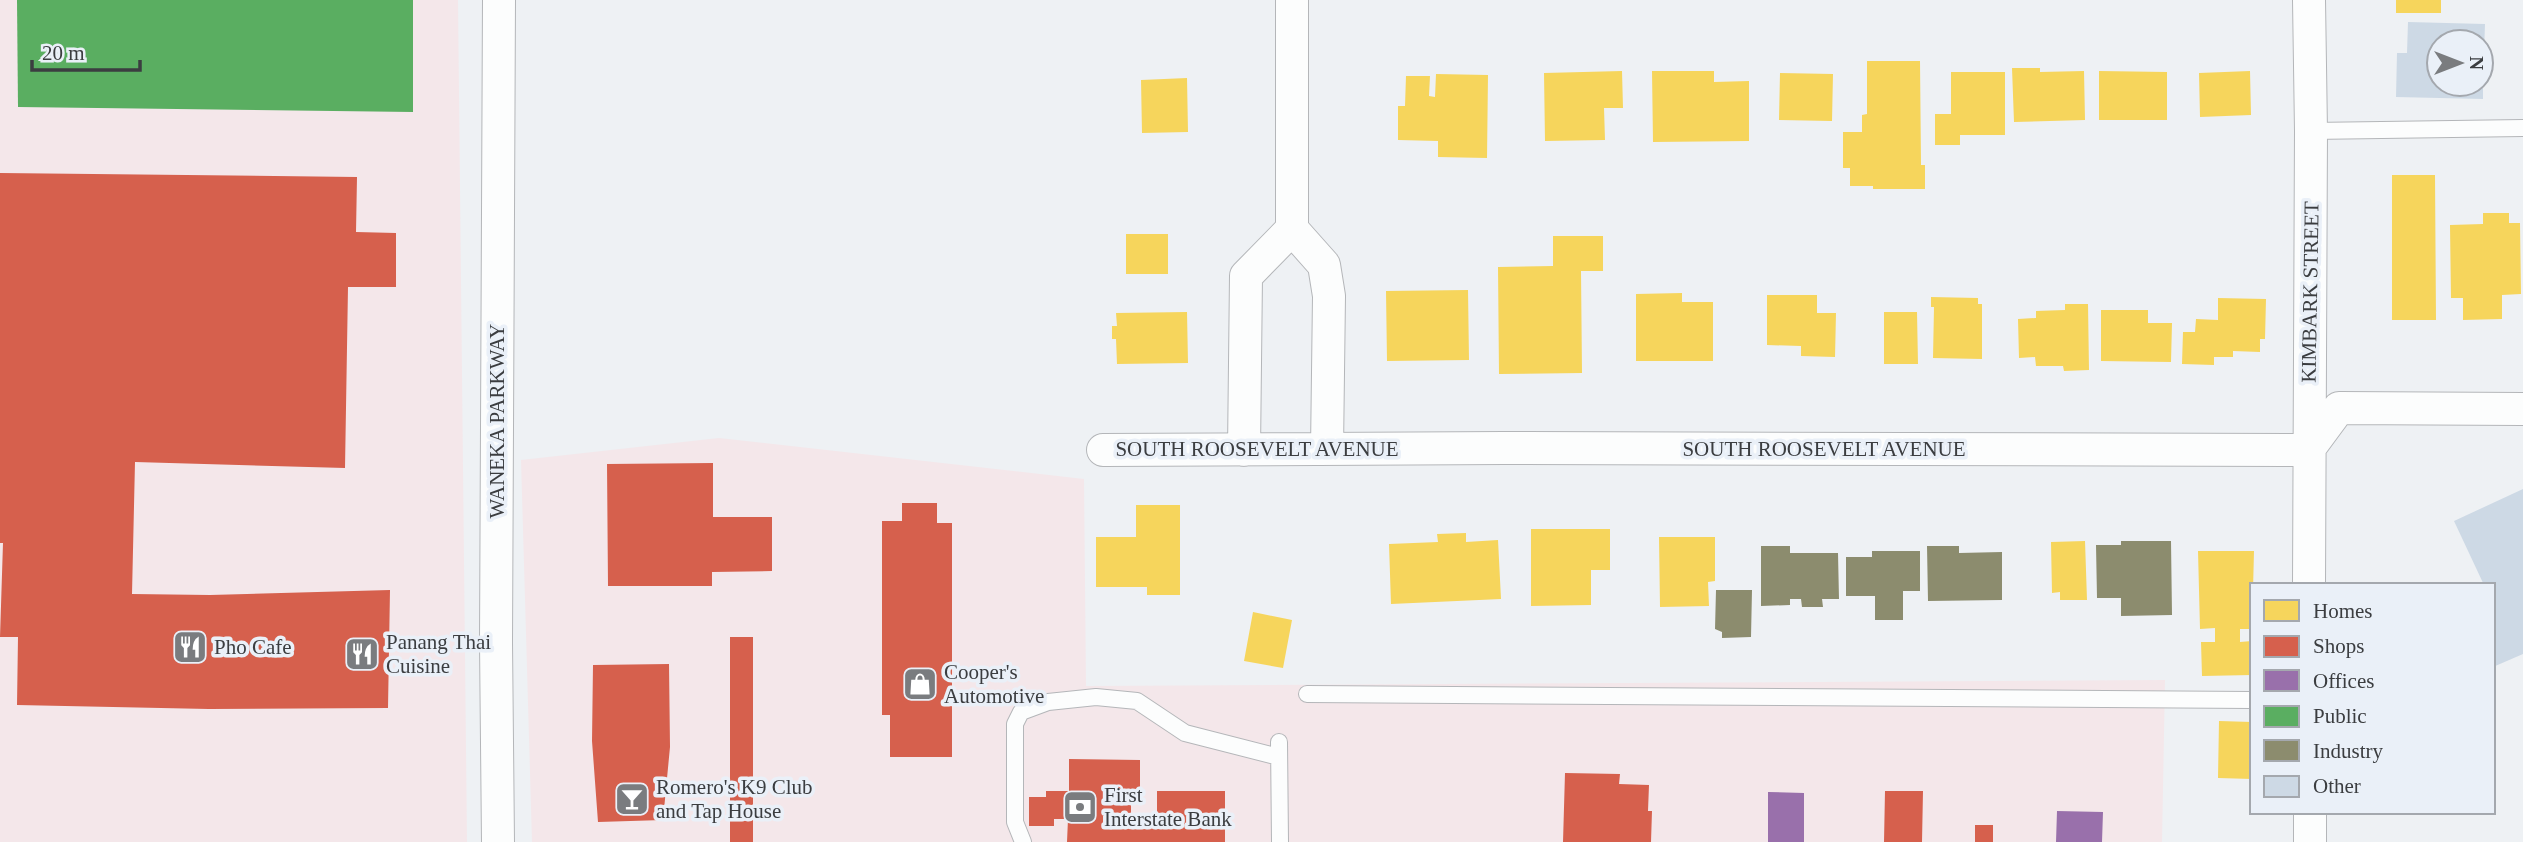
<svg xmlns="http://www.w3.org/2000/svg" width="2523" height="842" viewBox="0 0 2523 842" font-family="'Times New Roman',serif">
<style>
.commercial{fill:#f4e7ea}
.homes{fill:#f6d55c}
.shops{fill:#d6604d}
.offices{fill:#9970ab}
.public{fill:#5aae61}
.industry{fill:#8c8c6e}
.building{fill:#cdd9e5}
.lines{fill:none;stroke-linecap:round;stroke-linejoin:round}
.service-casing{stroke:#b4b6b9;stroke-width:18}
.minor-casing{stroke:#b4b6b9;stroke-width:34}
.service{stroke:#fcfdfd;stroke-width:16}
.minor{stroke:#fcfdfd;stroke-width:32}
.labels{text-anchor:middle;stroke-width:7;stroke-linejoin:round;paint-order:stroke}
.street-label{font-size:21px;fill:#3b3d40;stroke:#eaf0f8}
.poi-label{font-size:21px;fill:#3b3d40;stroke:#eaf0f8;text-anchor:start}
</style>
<rect width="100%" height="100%" fill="#eef1f4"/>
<path class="commercial" d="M0 0H458L467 842H0Z
M719 438 1084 479 1086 686 2165 680 2162 842H532L521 460Z"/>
<path class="homes" d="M2396 0H2441V13H2396Z
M1867 61H1920L1921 165H1925V189H1873V186H1850V168H1843V132H1862V115L1867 114Z
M2012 68H2040V72L2084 71 2085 120 2014 122Z
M1622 71 1623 108H1604L1605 140 1545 141 1544 73Z
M1652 71H1714V82L1749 81V141L1653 142Z
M2099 71 2167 72V120H2099Z
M2250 71 2251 115 2200 117 2199 73Z
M1951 72H2005V135H1960V145H1935V114H1951Z
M1780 73 1833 74 1832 121 1779 120Z
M1436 74 1488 75 1487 158 1438 157V141L1398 140V106H1405L1406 76H1430L1429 96 1435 97Z
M1187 78 1188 132 1142 133 1141 80Z
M2392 175H2435L2436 320H2392Z
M2483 213H2509V223H2520L2521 294 2502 295V319L2463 320V298H2451L2450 225 2483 224Z
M1126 234H1168V274H1126Z
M1553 236H1603V271H1581L1582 373 1499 374 1498 267 1553 266Z
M1468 290 1469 360 1387 361 1386 291Z
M1682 293V302H1713V361H1636V294Z
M1767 295H1817V313H1836L1835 357 1801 356V346L1767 345Z
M1931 297 1978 298V304H1982V359L1933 358 1934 307H1931Z
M2218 298 2266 299 2265 339H2260V352L2233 351V357H2214V365L2182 364 2183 332H2195L2196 319 2218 320Z
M2065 304H2088L2089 370 2064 371 2063 366H2036L2035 357 2019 358 2018 319 2036 318V311L2065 310Z
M2101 310H2148V323H2172L2171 362 2101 361Z
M1187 312 1188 363 1117 364 1116 339H1112V326H1117L1116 313Z
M1884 312H1917L1918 364H1884Z
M1136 505H1180V595H1147V587H1096V537H1136Z
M1531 529H1610V570H1591V605L1531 606Z
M1466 533V542L1498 540 1501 599 1391 604 1389 544 1438 542 1437 534Z
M1659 537H1715V581L1708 582 1709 606 1660 607Z
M2085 541 2087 600H2060V592L2052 593 2051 542Z
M2198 551H2254L2252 629H2240V642L2252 641V675L2202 676 2201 642H2215V628L2200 629Z
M1253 612 1292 620 1283 668 1244 661Z
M2219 721 2252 722V779L2218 778Z"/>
<path class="shops" d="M0 173 357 177 356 232 396 233V287H348L345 468 135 462 132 594 210 595 390 590 388 708 209 709 17 705 18 637H0L3 543H0Z
M713 463V517H772V571L712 572V586H608L607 464Z
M902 503H937V523H952V757H890V715H882V521H902Z
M730 637H753V842H730Z
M669 664 670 747 663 820 598 822 592 741 593 665Z
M1069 759 1140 760V797H1131V818H1157V791H1225V842H1067L1068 819H1054V826H1029V797H1046V791H1069Z
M1565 773 1620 774 1619 784 1649 785 1648 811H1652L1651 842H1563Z
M1885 791H1923L1922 842H1884Z
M1975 825H1993V842H1975Z"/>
<path class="offices" d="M1768 792 1804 793V842H1768Z
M2057 811 2103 812 2102 842H2056Z"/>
<path class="public" d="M17 0H413V112L18 107Z"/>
<path class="industry" d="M2121 541H2171L2172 615 2121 616V598H2097L2096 545H2121Z
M1761 546H1790V553H1838L1839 599H1822L1823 607H1802L1801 599H1790V605L1761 606Z
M1927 546H1959V553L2002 552V600L1928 601Z
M1872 551H1920V591H1903V620H1875V596H1846V557H1872Z
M1716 590H1752L1751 637 1722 638V632L1715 629Z"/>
<path class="building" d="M2408 22 2485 24 2483 81H2481V42H2439V84H2483V99L2396 97 2397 53H2407Z
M2523 489V654L2493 667V585H2484L2454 521Z"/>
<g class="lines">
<g class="service-casing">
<path id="service" d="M2311 131 2523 128
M1307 694 2252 700
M1279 742 1280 842
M1023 842 1015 822V724L1021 712 1048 702 1096 697 1137 701 1185 733 1279 757"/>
</g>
<g class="minor-casing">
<path id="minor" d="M1292 0V229L1324 265 1329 296 1327 449
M2309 0 2311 131 2309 585
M1103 450 1505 448 2308 450 2339 408 2523 409
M1244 450 1246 276 1292 229
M498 842 496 643 499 0
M2310 842V812"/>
</g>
<use href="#service" class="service"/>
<use href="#minor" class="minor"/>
</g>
<defs>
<g id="restaurant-square" transform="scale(1.75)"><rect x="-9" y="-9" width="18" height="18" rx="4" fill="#7a7c7f" stroke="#eaf0f8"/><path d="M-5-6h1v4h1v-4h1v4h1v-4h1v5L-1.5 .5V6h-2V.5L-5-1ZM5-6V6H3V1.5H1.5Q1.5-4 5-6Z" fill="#fff"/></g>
<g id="shop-square" transform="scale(1.75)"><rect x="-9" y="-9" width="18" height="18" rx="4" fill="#7a7c7f" stroke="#eaf0f8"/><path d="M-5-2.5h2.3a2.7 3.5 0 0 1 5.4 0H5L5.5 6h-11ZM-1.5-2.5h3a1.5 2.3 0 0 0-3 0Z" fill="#fff"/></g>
<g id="bar-square" transform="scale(1.75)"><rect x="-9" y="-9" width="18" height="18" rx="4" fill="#7a7c7f" stroke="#eaf0f8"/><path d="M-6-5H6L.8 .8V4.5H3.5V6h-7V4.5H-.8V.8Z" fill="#fff"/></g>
<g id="bank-square" transform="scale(1.75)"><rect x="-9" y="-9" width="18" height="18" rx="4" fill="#7a7c7f" stroke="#eaf0f8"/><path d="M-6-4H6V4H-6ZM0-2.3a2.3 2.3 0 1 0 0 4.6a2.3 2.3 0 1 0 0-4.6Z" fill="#fff"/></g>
</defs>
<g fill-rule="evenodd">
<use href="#restaurant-square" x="190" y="647"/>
<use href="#restaurant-square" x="362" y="654"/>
<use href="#shop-square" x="920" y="684"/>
<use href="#bar-square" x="632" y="799"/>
<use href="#bank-square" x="1080" y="807"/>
</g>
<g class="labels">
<g class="street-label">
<text transform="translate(2310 292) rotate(-89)" y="7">KIMBARK STREET</text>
<text transform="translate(497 421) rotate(-90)" y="7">WANEKA PARKWAY</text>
<text x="1257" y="456">SOUTH ROOSEVELT AVENUE</text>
<text x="1824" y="456">SOUTH ROOSEVELT AVENUE</text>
</g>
<g class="poi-label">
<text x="386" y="649">Panang Thai<tspan x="386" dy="24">Cuisine</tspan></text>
<text x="214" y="654">Pho Cafe</text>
<text x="944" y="679">Cooper's<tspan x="944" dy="24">Automotive</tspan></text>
<text x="656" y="794">Romero's K9 Club<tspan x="656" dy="24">and Tap House</tspan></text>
<text x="1104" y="802">First<tspan x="1104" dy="24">Interstate Bank</tspan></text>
</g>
</g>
<rect x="2250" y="583" width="245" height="231" fill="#eaf0f8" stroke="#a4a8ae" stroke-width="2"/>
<rect x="2264" y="600" width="35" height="21" fill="#f6d55c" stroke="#a4a8ae" stroke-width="2"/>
<text x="2313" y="618" font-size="21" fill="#3b3d40">Homes</text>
<rect x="2264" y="636" width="35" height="21" fill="#d6604d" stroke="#a4a8ae" stroke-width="2"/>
<text x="2313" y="653" font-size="21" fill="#3b3d40">Shops</text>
<rect x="2264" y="670" width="35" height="21" fill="#9970ab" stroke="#a4a8ae" stroke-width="2"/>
<text x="2313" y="688" font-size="21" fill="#3b3d40">Offices</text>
<rect x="2264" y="706" width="35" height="21" fill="#5aae61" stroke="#a4a8ae" stroke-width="2"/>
<text x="2313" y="723" font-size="21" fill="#3b3d40">Public</text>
<rect x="2264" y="740" width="35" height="21" fill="#8c8c6e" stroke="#a4a8ae" stroke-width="2"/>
<text x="2313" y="758" font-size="21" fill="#3b3d40">Industry</text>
<rect x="2264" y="776" width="35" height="21" fill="#cdd9e5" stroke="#a4a8ae" stroke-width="2"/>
<text x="2313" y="793" font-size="21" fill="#3b3d40">Other</text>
<g transform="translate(2460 63) rotate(90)"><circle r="33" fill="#eaf0f8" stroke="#a4a8ae" stroke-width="2"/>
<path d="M0-5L12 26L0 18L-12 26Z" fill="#7a7c7f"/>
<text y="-10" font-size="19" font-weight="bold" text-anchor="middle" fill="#3b3d40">N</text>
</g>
<path d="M32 60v10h108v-10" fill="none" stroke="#3b3d40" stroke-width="3.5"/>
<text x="42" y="60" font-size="21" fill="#3b3d40" stroke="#eaf0f8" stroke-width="5" paint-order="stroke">20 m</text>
</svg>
